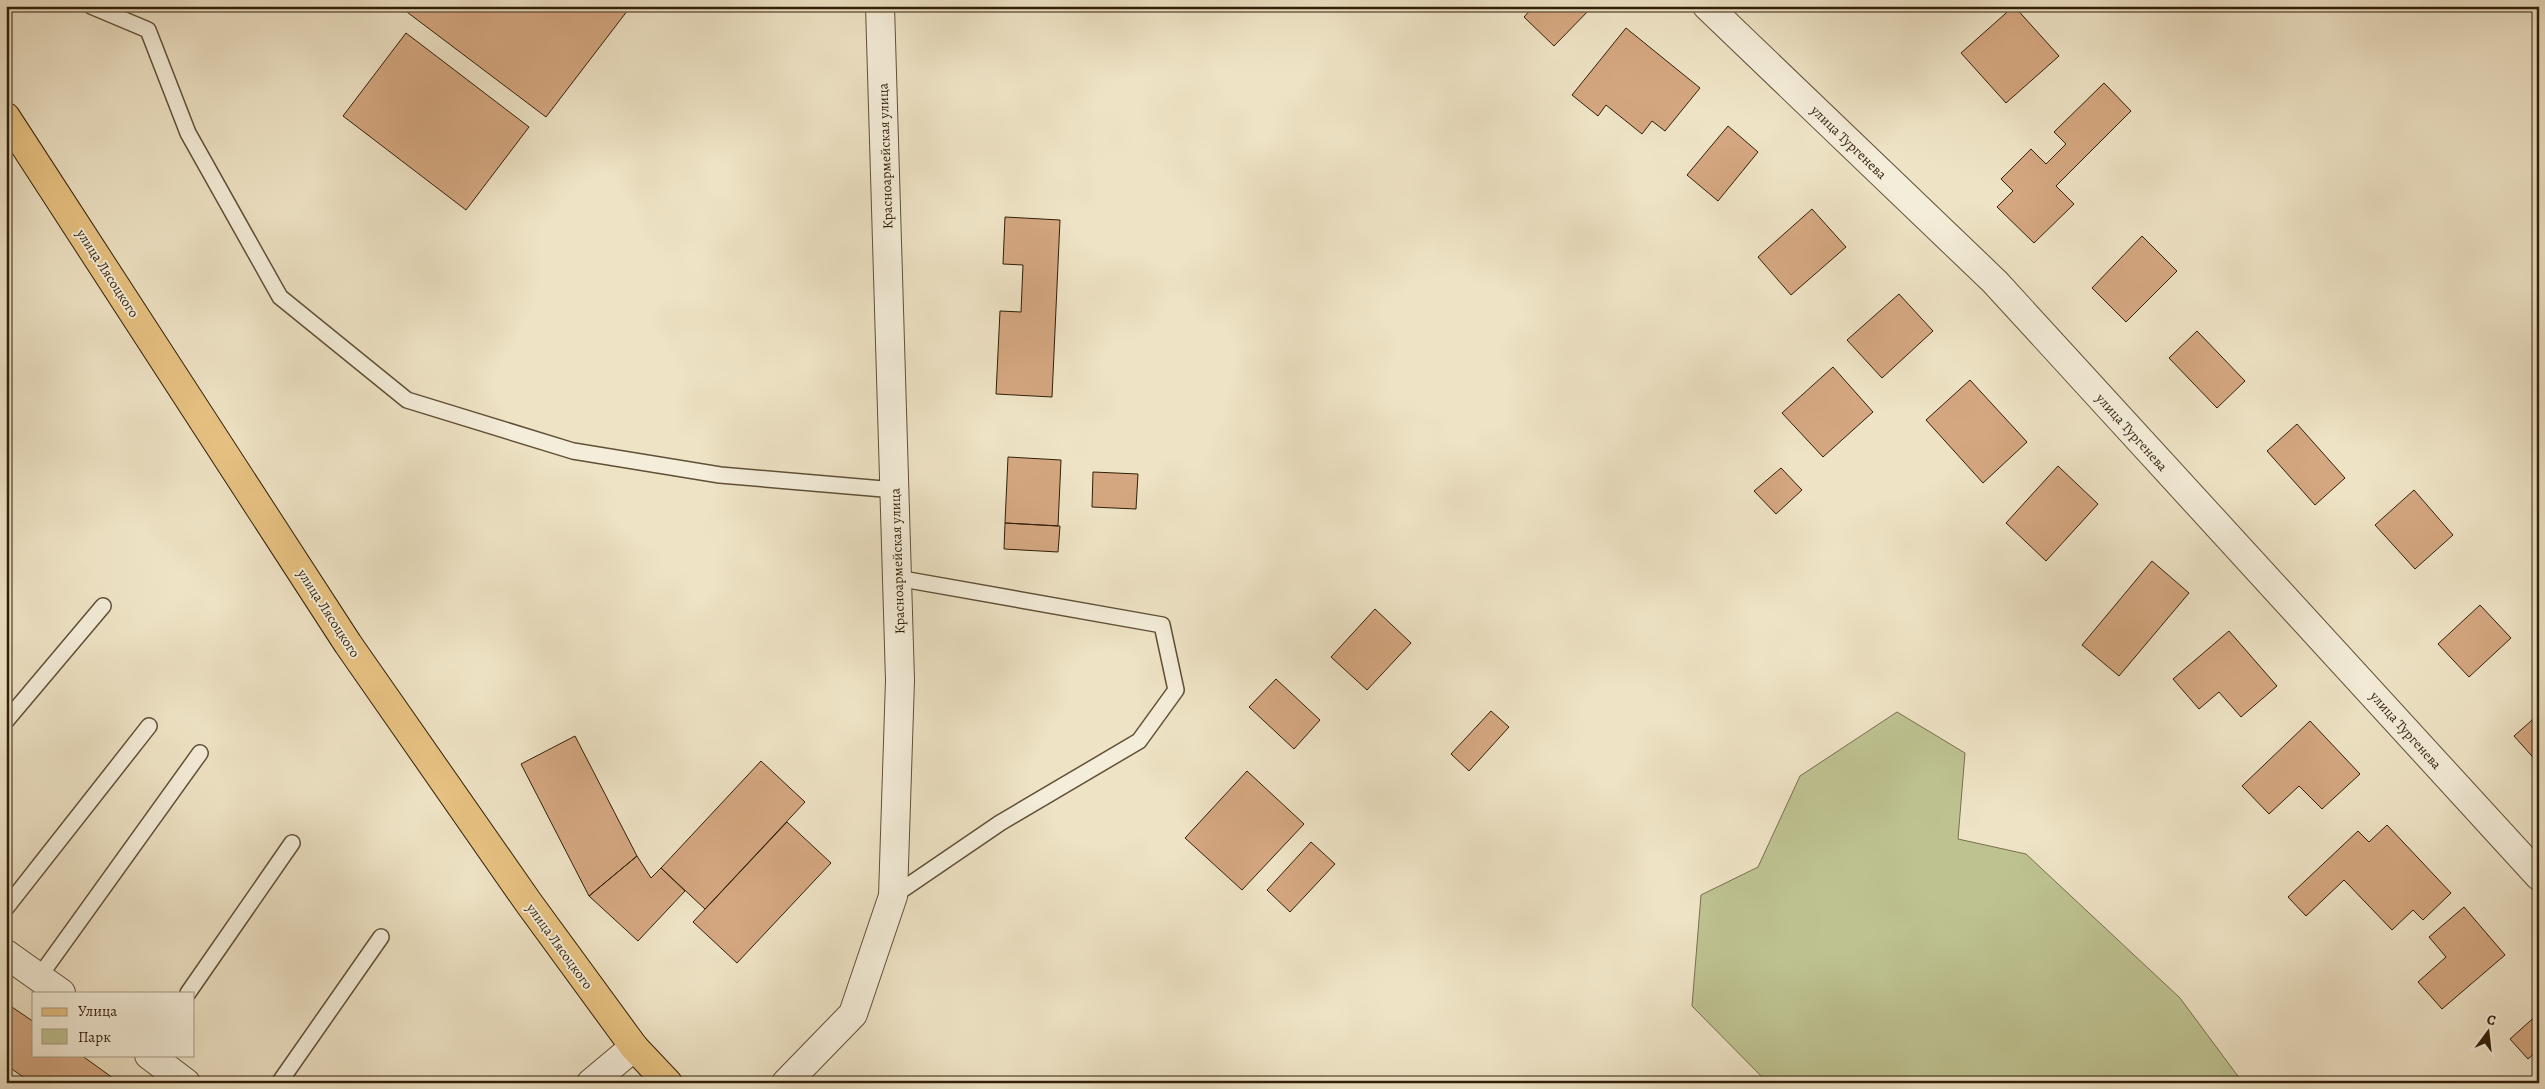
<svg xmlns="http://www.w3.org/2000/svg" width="2545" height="1089" viewBox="0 0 2545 1089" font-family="Alegreya,serif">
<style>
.green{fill:#bec291;stroke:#78704c}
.building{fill:#d4a780;stroke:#311f08}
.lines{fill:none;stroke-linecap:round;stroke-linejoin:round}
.service-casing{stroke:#605037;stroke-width:18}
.minor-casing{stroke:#605037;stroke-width:30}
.tertiary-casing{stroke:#605037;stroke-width:30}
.primary-casing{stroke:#311f08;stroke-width:30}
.service{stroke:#f4edd9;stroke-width:15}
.minor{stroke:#f4edd9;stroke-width:28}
.tertiary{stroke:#f4edd9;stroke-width:28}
.primary{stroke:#e7c282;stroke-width:28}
.labels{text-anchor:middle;stroke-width:4;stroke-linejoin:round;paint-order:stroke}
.street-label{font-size:14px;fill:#311f08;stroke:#f4edd9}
</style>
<rect width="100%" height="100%" fill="#eee3c5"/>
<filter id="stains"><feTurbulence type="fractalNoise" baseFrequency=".004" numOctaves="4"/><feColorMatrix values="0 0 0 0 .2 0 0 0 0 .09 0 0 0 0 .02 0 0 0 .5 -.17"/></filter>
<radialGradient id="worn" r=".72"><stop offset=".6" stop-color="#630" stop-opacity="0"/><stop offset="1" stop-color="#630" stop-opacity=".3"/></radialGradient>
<path class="green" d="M1897 712 1965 753 1958 839 2026 854 2180 998 2243 1083H1768L1692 1006 1701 895 1758 867 1800 776Z"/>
<path class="building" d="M399 6H631L546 117Z
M1534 6H1593L1554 46 1524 17Z
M2014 6 2059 56 2006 103 1961 53Z
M1626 28 1700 88 1665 131 1652 121 1642 134 1606 105 1598 116 1572 95Z
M406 33 529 127 466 210 343 116Z
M2104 83 2131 111 2056 186 2074 204 2034 243 1997 207 2013 191 2001 179 2031 149 2046 164 2066 144 2054 132Z
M1728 126 1758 152 1718 201 1687 175Z
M1812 209 1846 247 1791 295 1758 257Z
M1005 217 1060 220 1052 397 996 394 1000 311 1021 312 1023 265 1003 264Z
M2142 236 2177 271 2126 322 2092 288Z
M1899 294 1933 331 1882 378 1847 340Z
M2197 331 2245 381 2217 408 2169 358Z
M1833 367 1873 412 1823 457 1782 413Z
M1970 380 2027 442 1983 483 1926 420Z
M2297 424 2345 478 2315 505 2267 451Z
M1008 457 1061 460 1058 526 1005 523Z
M2058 466 2098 504 2046 561 2006 523Z
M1781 468 1802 490 1776 514 1754 491Z
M1093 472 1138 474 1136 509 1092 507Z
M2414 490 2453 535 2415 569 2375 525Z
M1005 523 1060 526 1058 552 1004 549Z
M2152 561 2189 593 2119 676 2082 645Z
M2480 605 2511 638 2469 677 2438 644Z
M1375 609 1411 643 1367 690 1331 657Z
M2229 631 2277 686 2241 717 2219 692 2199 709 2173 679Z
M1276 679 1320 720 1294 749 1249 707Z
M1491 711 1509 727 1469 771 1451 754Z
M2539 714V764L2514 736Z
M2310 721 2360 774 2322 809 2299 786 2269 814 2242 786Z
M575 736 637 856 589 896 521 764Z
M761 761 805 802 705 909 661 868Z
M1247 771 1304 824 1242 890 1185 838Z
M787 822 831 863 737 963 693 922Z
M2387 825 2451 893 2423 920 2413 910 2392 930 2344 880 2306 916 2288 897 2358 831 2369 842Z
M1311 842 1335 864 1290 912 1267 890Z
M637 856 651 878 661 868 685 891 638 941 589 896Z
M2464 907 2505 955 2442 1009 2418 982 2446 957 2429 937Z
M6 1003 34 1022V1055H81L120 1083H32L6 1065Z
M2539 1013V1049L2528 1059 2510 1039Z"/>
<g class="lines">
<g class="service-casing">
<path id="service" d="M91 6 148 30 188 133 280 297 407 400 573 451 720 475 895 490
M6 721 103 606
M893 896 1000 823 1139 741 1176 690 1162 625 897 578
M6 908 149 726
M39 977 200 753
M188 993 292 843
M279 1083 381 937"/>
</g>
<g class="minor-casing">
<path id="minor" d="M1707 6 1995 282 2539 876
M6 954 61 993
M149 1055 186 1083
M591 1083 634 1047"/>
</g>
<g class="tertiary-casing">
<path id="tertiary" d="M786 1083 853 1014 893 896 900 680 880 6"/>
</g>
<g class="primary-casing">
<path id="primary" d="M6 117 348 644 528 902 634 1047 668 1083"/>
</g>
<use href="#service" class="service"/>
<use href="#minor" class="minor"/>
<use href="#tertiary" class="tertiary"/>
<use href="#primary" class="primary"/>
</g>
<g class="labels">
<g class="street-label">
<text transform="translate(1849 142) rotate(44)" y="5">улица Тургенева</text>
<text transform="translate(885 156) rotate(-92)" y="5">Красноармейская улица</text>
<text transform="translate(108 273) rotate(57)" y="5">улица Лясоцкого</text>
<text transform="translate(2132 432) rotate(48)" y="5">улица Тургенева</text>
<text transform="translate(897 561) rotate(-92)" y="5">Красноармейская улица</text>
<text transform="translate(329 613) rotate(57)" y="5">улица Лясоцкого</text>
<text transform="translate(2406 730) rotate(48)" y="5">улица Тургенева</text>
<text transform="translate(560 946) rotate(54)" y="5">улица Лясоцкого</text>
</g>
</g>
<rect width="2545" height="1089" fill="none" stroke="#eee3c5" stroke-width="25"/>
<rect x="8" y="8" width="2530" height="1074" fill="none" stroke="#311f08" stroke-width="2.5"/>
<rect x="12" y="12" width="2520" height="1064" fill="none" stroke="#311f08"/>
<rect x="32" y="992" width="162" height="65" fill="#f4edd9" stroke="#a69b85"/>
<rect x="42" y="1008" width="25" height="8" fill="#e7c282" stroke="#a69b85"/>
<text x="78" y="1016" font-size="15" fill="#311f08">Улица</text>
<rect x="42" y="1029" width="25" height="15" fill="#bec291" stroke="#a69b85"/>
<text x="78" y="1042" font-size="15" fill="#311f08">Парк</text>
<g transform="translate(2488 1032) rotate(15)" stroke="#f4edd9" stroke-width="4" paint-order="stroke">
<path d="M0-4L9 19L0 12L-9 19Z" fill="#311f08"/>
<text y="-8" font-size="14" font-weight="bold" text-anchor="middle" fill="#311f08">С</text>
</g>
<rect width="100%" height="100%" filter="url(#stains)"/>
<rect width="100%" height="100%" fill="url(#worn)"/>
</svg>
